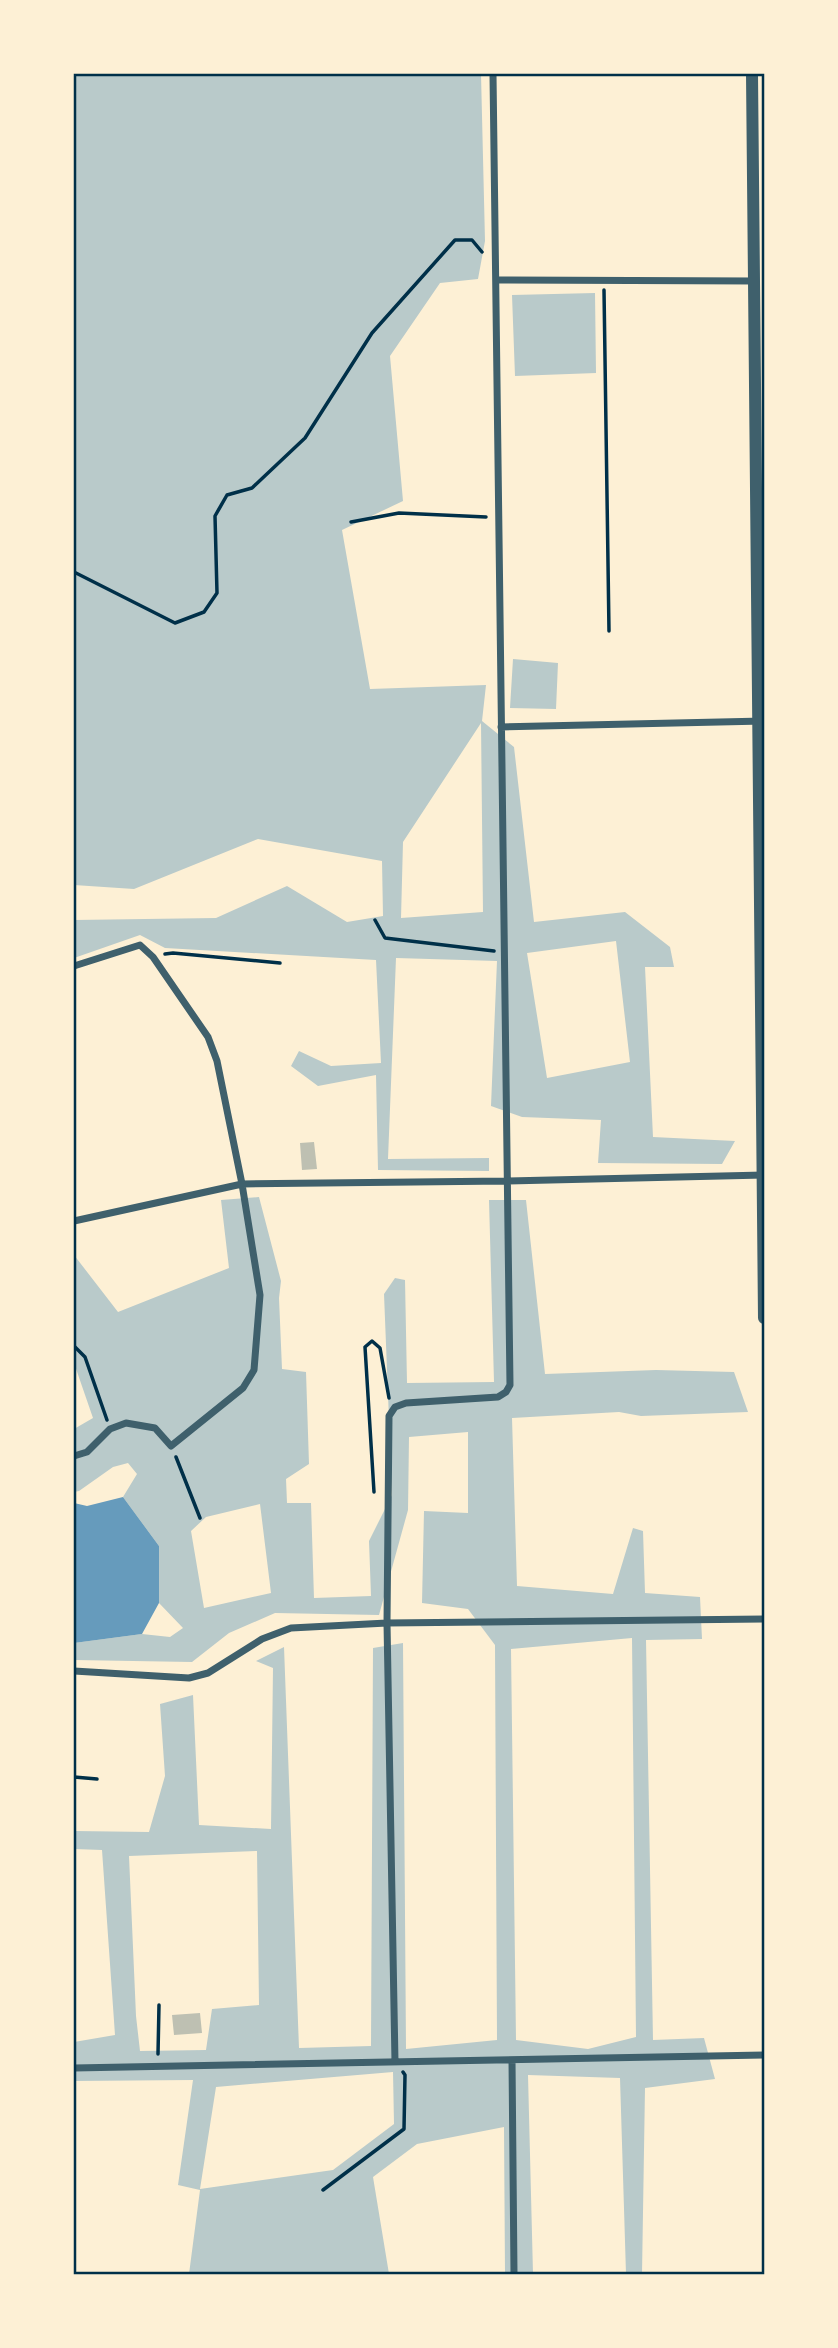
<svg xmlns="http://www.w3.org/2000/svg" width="838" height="2348" viewBox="0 0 838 2348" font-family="'Titillium Web',sans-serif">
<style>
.green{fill:#b9caca;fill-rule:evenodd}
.water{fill:#669bbc}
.building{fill:#bec0b2}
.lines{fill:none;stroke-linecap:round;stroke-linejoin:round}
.path{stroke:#003049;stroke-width:3.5}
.minor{stroke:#3f606c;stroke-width:7}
.tertiary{stroke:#3f606c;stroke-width:12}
.neatline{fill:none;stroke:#003049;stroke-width:2.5}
</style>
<rect width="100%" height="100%" fill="#fdf0d5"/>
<path class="green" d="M74 74H481L485 241 478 279 440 283 390 356 403 501 342 530 370 689 486 685 482 721 514 747 534 922 625 912 670 947 674 967H645L653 1137 735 1141 722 1164 598 1163 601 1120 522 1117 491 1106 497 961 396 958 388 1159 489 1158V1171L378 1170 376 1075 318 1086 291 1066 299 1051 331 1066 381 1063 376 960 165 948 140 935 74 958V920L216 918 287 886 347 922 383 916 382 861 258 839 134 889 74 885ZM481 723 483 912 401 918 403 842ZM616 941 630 1062 547 1078 527 953Z
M595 293 596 373 515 376 512 295Z
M513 659 558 663 556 709 510 708Z
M259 1197 281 1281 279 1298 282 1369 306 1372 309 1464 286 1479 287 1503H311L314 1598 371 1596 369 1541 392 1495 384 1294 395 1278 405 1280 407 1383 494 1382 489 1200H526L545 1374 656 1370 734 1372 748 1412 641 1416 619 1412 512 1418 517 1586 613 1594 633 1528 643 1531 645 1593 700 1597 702 1639 646 1640 653 2040 704 2038 715 2079 645 2088 642 2274H626L620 2078 528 2075 533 2274H505L504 2127 417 2144 373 2177 389 2274H189L200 2190 178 2185 193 2080 74 2081V2042L115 2035 102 1850 74 1849V1831L149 1832 165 1776 160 1704 193 1695 199 1825 271 1829 273 1668 256 1661 284 1647 299 2048 371 2046 373 1648 403 1643 406 2049 497 2040 495 1645 468 1609 422 1603 424 1511 468 1513V1432L409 1437 408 1510 379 1615 275 1613 229 1633 192 1662 74 1660V1643L142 1634 170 1637 183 1628 159 1603V1546L123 1497 137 1474 128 1463 113 1467 79 1491 74 1492V1429L93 1418 74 1363V1255L118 1312 229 1268 221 1200ZM260 1504 271 1593 204 1608 191 1531 206 1517ZM632 1638 636 2037 588 2049 516 2040 511 1649ZM257 1851 259 2005 212 2009 206 2050 140 2051 136 2016 129 1856ZM393 2072 394 2124 333 2170 200 2189 216 2087Z"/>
<path class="water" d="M123 1497 159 1546V1603L142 1634 74 1643V1503L87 1506Z"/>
<path class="building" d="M314 1142 317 1169 302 1170 300 1143Z
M200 2013 202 2033 174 2035 172 2015Z"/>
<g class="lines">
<path class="path" d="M604 290 609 631
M351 522 399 513 486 517
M74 572 175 623 204 612 217 593 215 516 227 495 252 488 305 438 372 333 455 240H472L482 252
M375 920 385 938 494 951
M165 954 173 953 280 963
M74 1346 85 1357 107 1420
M176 1457 200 1518
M374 1492 365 1347 372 1341 380 1348 389 1398
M74 1777 97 1779
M158 2054 159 2005
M323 2190 404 2129 405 2075 403 2072"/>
<path class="minor" d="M496 280 754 281
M501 727 764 721
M74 966 140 945 153 957 208 1037 217 1061 242 1184 260 1295 254 1370 243 1388 171 1446 155 1428 126 1423 110 1429 87 1452 74 1456
M74 1221 242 1184 506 1181 764 1175
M74 1671 189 1678 208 1673 262 1639 291 1628 387 1623 764 1619
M512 2060 514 2274
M395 2062 387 1623 389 1416 395 1407 406 1403 498 1397 506 1392 510 1385 493 74
M74 2068 764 2055"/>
<path class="tertiary" d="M752 74 764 1318"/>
</g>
<rect width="838" height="2348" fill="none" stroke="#fdf0d5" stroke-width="150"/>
<rect x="75" y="75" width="688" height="2198" class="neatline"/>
</svg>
